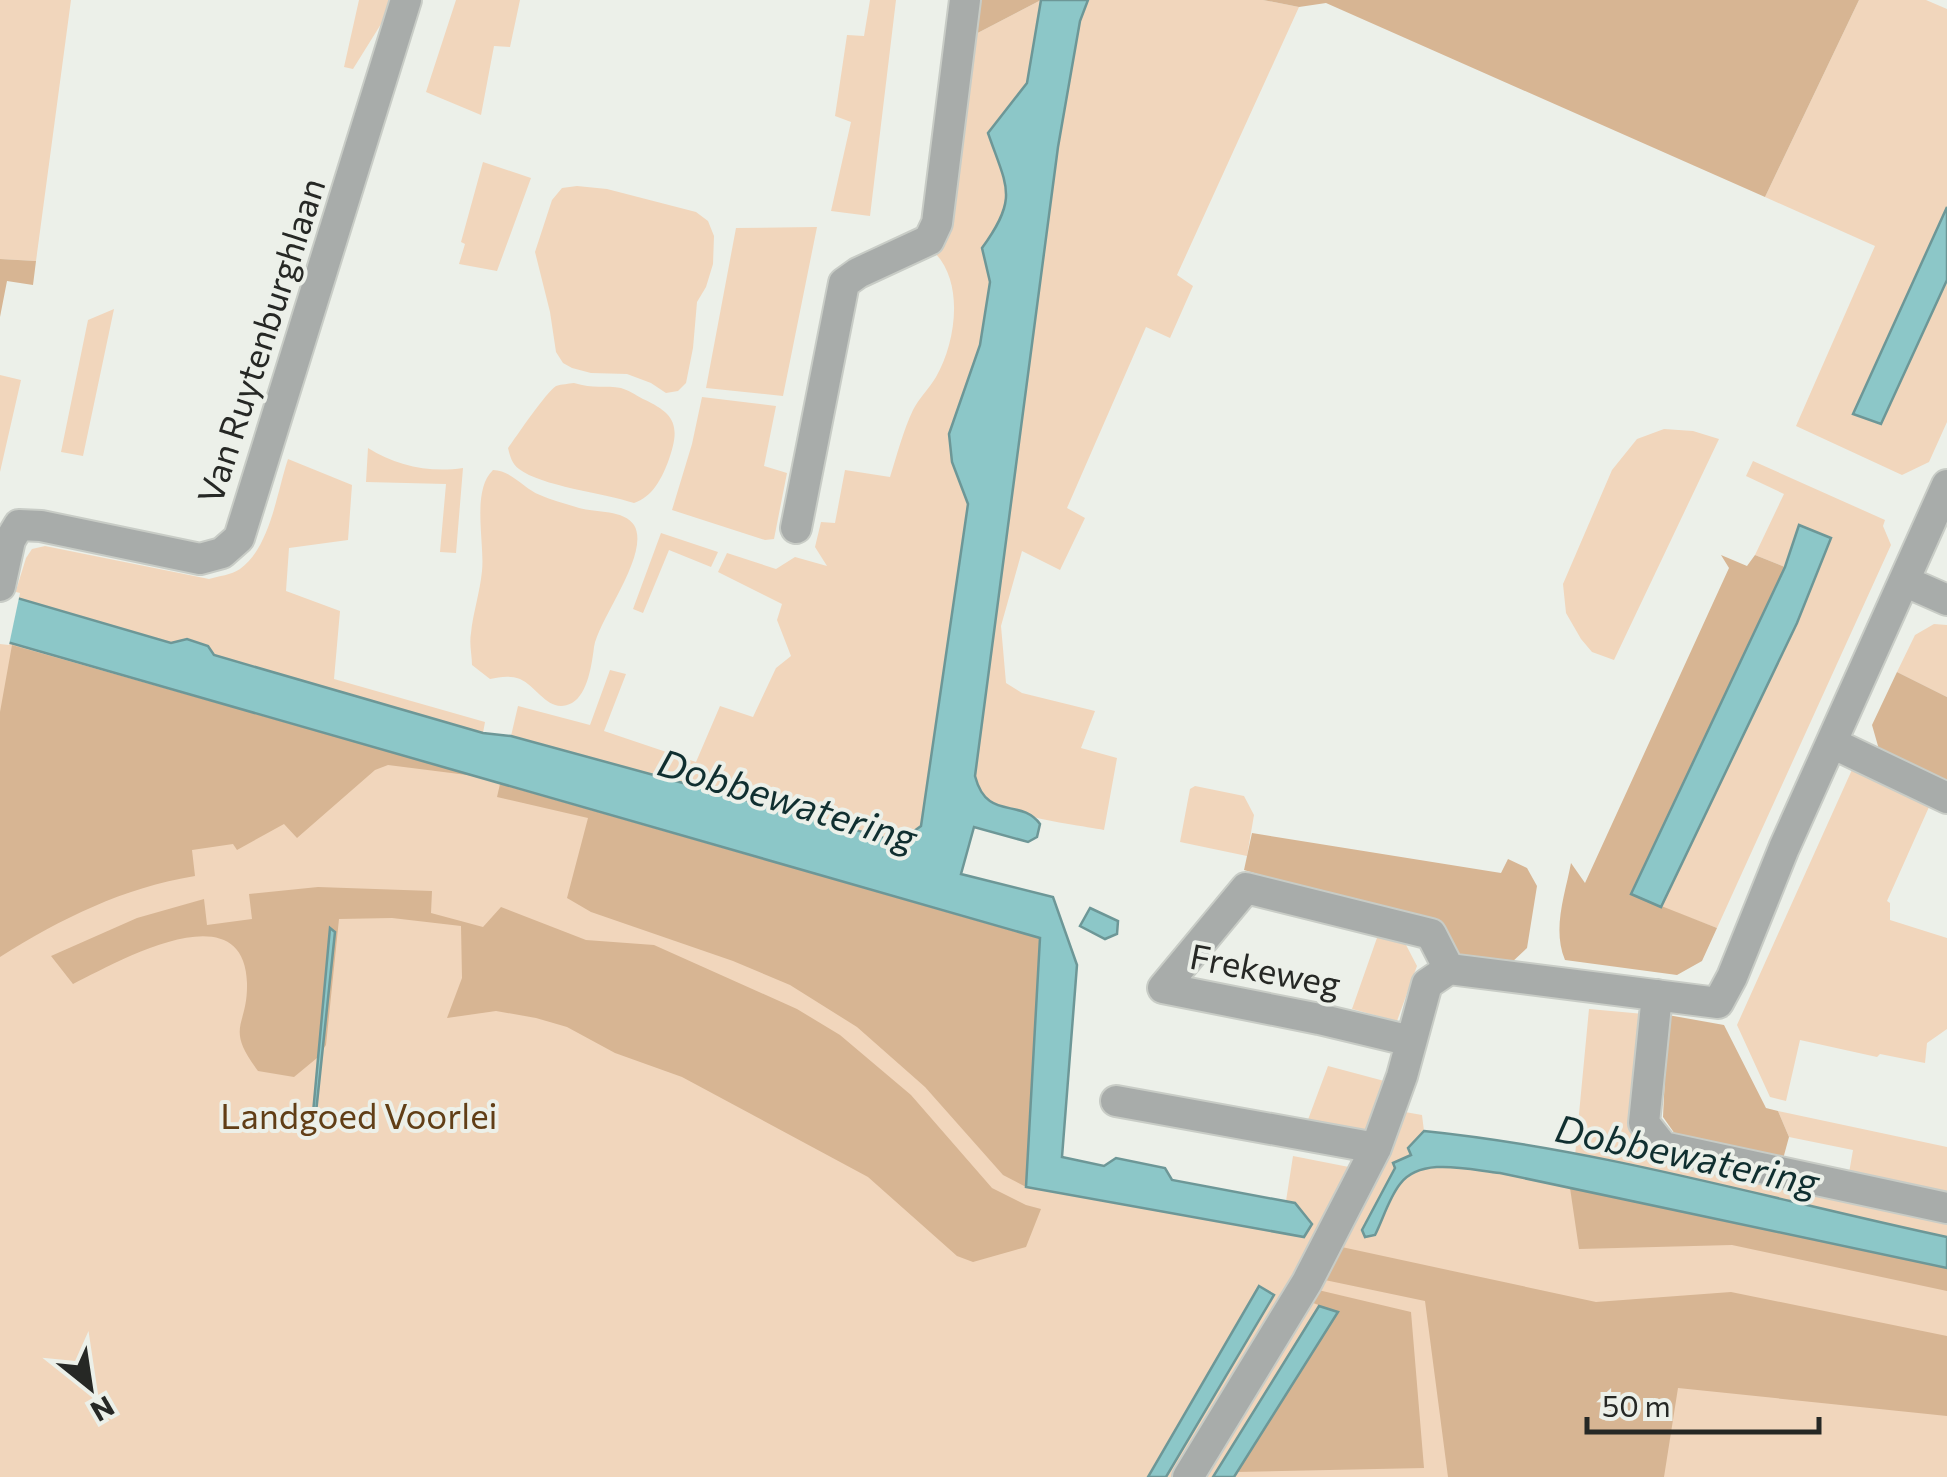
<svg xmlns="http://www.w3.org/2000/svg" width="1947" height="1477" viewBox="0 0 1947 1477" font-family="Commissioner,sans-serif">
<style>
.green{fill:#f1d6bc}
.forest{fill:#d7b593}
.water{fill:#8cc7c8;stroke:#6d9797;stroke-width:2.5}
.pier{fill:#ecf0e9}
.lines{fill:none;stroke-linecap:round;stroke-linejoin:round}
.minor-casing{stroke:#c8ccc6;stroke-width:34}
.minor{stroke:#a8acaa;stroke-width:30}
.labels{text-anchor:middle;stroke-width:8;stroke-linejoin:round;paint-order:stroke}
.street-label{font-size:35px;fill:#262825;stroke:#ecf0e9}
.park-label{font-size:35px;fill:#613e16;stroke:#ecf0e9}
.water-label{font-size:38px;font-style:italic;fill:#102f30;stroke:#ecf0e9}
</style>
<rect width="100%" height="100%" fill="#ecf0e9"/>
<path class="green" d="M0 0H71L36 261 0 259Z
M359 0H396L353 69 344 67Z
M456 0H520L510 47 494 46 481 115 426 92Z
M870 0H896L870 216 831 211 851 122 835 116 847 35 864 36Z
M1041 0 1027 83 988 133C1007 188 1019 198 983 248L990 282 980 345 949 434 952 462 968 503 921 827 899 842 511 736 518 706 590 725 610 670 626 674 604 731 696 762 720 706 753 717 776 668 791 656 777 620 782 604 718 572 727 553 776 569 795 557 827 566 815 547 821 522 835 523 845 470 890 477C897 455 903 431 913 410 919 398 929 389 936 377 956 342 965 281 933 251L968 38Z
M1088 0H1263L1299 7 1177 275 1193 286 1170 338 1146 327 1067 508 1085 518 1060 570 1022 551 1001 626 1006 683 1022 693 1095 711 1081 748 1117 758 1104 830C1078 825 991 815 979 792 976 788 976 782 975 776L1058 147 1080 21Z
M1859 0H1926L1947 9V207L1854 414 1881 424 1947 280V422L1929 462 1902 475 1796 426 1875 246 1765 197Z
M483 162 531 178 497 271 459 264 465 244 461 242Z
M577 186 607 189 696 212 708 221 714 236 713 264 706 287 697 302 693 348 686 383 678 391 666 393 651 383 627 374 591 373 572 368 563 363 556 352 550 312 535 252 552 200 562 188Z
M817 227 783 396 706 388 736 228Z
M114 309 83 456 61 452 88 320Z
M0 375 21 380 0 472Z
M574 383C593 389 606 385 621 388 628 390 636 395 643 399 676 414 681 426 668 462 661 480 652 497 634 503 603 493 541 486 519 469 512 464 510 456 508 448 516 437 547 391 556 386 562 384 568 384 574 383Z
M702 397 776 406 764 466 787 473 774 539 765 540 672 510 692 444Z
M1664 429 1693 431 1719 439 1614 660 1592 652 1581 639 1566 613 1563 584 1612 470 1637 439Z
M368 448C396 466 430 473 463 468L456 553 440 552 446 484 366 482Z
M288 459 352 485 348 540 289 548 286 591 340 611 334 679 485 722 483 733 214 655 208 646 188 639 171 643 14 597 26 558 32 549 45 546 209 579C219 576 231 575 240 569 270 548 277 492 288 459Z
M1753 461 1885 520 1883 526 1891 545 1717 928 1661 907 1797 623 1800 525 1785 567 1755 555 1784 494 1746 476Z
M493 470C511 470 524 489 540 495 551 500 564 503 576 507 592 513 624 509 634 525 651 553 599 618 594 647 592 663 588 694 572 703 549 715 538 687 520 679 509 675 500 677 490 679L472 665C472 655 469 644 471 633 473 613 480 592 482 571 485 543 471 491 493 470Z
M661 533 718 552 711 567 669 550 643 613 633 609Z
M1934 624 1947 625V697L1897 672 1915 635Z
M0 640 1041 939 1026 1187 1296 1203 1286 1201 1293 1156 1354 1168 1405 1112 1422 1115 1424 1131 1408 1148 1412 1155 1396 1168 1362 1230 1375 1235C1383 1219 1389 1198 1400 1184 1422 1156 1470 1170 1500 1173L1947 1268V1477H0Z
M1855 763 1933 798 1887 901 1890 903V920L1947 938V1029L1927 1043 1925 1063 1880 1054 1877 1057 1800 1040 1786 1101 1770 1097 1737 1025Z
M1195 786 1244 796 1254 815 1247 856 1180 842 1190 789Z
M1378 935 1405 943 1417 966 1397 1021 1352 1009Z
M1589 1009 1644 1014 1632 1127 1635 1142 1656 1159 1947 1220V1237L1575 1156Z
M1328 1066 1388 1082 1366 1137 1306 1125Z
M1778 1111 1947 1147V1191L1938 1193 1849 1173 1853 1150 1789 1137Z"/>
<path class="forest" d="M973 0H1041L968 38Z
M1263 0H1859L1765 197 1326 3 1299 7Z
M0 259 36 261 33 285 7 281 0 317Z
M1721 555 1747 566 1755 555 1785 567 1631 894 1717 928 1702 961 1677 975 1565 960C1552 929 1565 895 1571 863L1585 883 1729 568Z
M12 645 475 776 388 765 375 770 297 838 284 824 237 850 233 844 192 850 195 876C123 888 62 918 0 957V712Z
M1897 672 1947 697V783L1880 753 1872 725Z
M500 784 1041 939 1026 1187 1003 1175 925 1087 857 1027 790 985 733 961 591 912 567 898 588 818 497 797Z
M1252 833 1501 873 1508 859 1527 868 1537 886 1527 948 1511 963 1456 960 1382 911 1244 870Z
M318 887 432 891 431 913 483 927 501 907 586 940 654 945 797 1009 840 1035 911 1095 992 1188 1026 1205 1041 1209 1026 1247 973 1262 957 1256 868 1177 682 1077 615 1053 567 1027 536 1018 496 1011 447 1018 462 978 461 926 392 918 339 919 326 1045 317 1058 294 1077 258 1071C224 1025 248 1028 247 983 244 888 114 964 73 984L51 956 137 918 204 899 207 925 252 919 249 894Z
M1668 1015 1724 1025 1766 1108 1778 1111 1789 1137 1783 1159 1675 1134 1663 1117Z
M1570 1188 1947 1268V1291L1732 1245 1579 1249Z
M1337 1246 1596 1302 1731 1292 1947 1336V1416L1678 1388 1664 1477H1448L1425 1301 1320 1279Z
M1314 1289 1411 1312 1424 1468 1236 1472 1337 1312 1308 1301Z"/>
<path class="water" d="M1041 0H1088L1080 21 1058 147 975 776C987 822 1020 797 1040 824L1037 837 1028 842 974 827 961 874 1053 897 1077 965 1062 1157 1104 1166 1116 1158 1165 1168 1172 1180 1295 1203 1312 1224 1304 1237 1026 1187 1040 938 0 640V593L171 643 187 639 208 646 214 655 483 733 511 736 899 842 921 826 968 504 952 462 949 434 980 345 990 282 982 248C1019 197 1007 188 988 133L1027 83Z
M1947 207V280L1881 424 1853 414Z
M1799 525 1831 538 1797 623 1661 907 1631 894 1785 567Z
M1090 908 1118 921 1117 934 1105 939 1080 926Z
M330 928 335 932 315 1122 312 1124Z
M1424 1131C1601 1149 1773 1200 1947 1237V1268L1500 1173C1470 1170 1421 1156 1400 1184 1389 1198 1383 1219 1375 1235L1365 1237 1362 1230 1395 1168 1393 1163 1411 1155 1408 1148Z
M1259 1286 1274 1295 1166 1477H1148Z
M1319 1306 1338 1312 1234 1477H1213Z"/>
<path class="pier" d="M0 588 20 593 9 645 0 644Z"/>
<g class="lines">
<g class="minor-casing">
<path id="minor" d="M796 528 844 283 858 273 929 240 937 223 965 0
M1904 581 1947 600
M0 586 10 540 19 525 41 526 200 559 222 553 239 538 406 0
M1832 743 1947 798
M1657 995 1644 1123 1663 1147 1947 1208
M1411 1041 1319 1019 1163 988 1246 888 1431 934 1449 969
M1116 1101 1376 1148
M1188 1477 1307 1282 1376 1148 1402 1076 1427 984 1449 969 1718 1003 1732 977 1784 848 1947 485"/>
</g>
<use href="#minor" class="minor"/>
</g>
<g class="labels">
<g class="street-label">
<text transform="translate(262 341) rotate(-72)" y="12">Van Ruytenburghlaan</text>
<text transform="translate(1265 971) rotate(11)" y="12">Frekeweg</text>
</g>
<g class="park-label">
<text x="359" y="1129">Landgoed Voorlei</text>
</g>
<g class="water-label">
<text transform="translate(787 801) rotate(17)" y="13">Dobbewatering</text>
<text transform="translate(1687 1156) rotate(12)" y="13">Dobbewatering</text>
</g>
</g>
<g transform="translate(90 1387) rotate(150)" stroke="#ecf0e9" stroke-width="8" paint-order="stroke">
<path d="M0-8L18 38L0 25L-18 38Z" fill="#262825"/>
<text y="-15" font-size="28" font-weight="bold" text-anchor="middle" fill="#262825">N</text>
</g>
<path d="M1587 1417v15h232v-15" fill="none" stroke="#262825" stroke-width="5"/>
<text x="1602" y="1417" font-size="30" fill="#262825" stroke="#ecf0e9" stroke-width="8" paint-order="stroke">50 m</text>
</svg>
